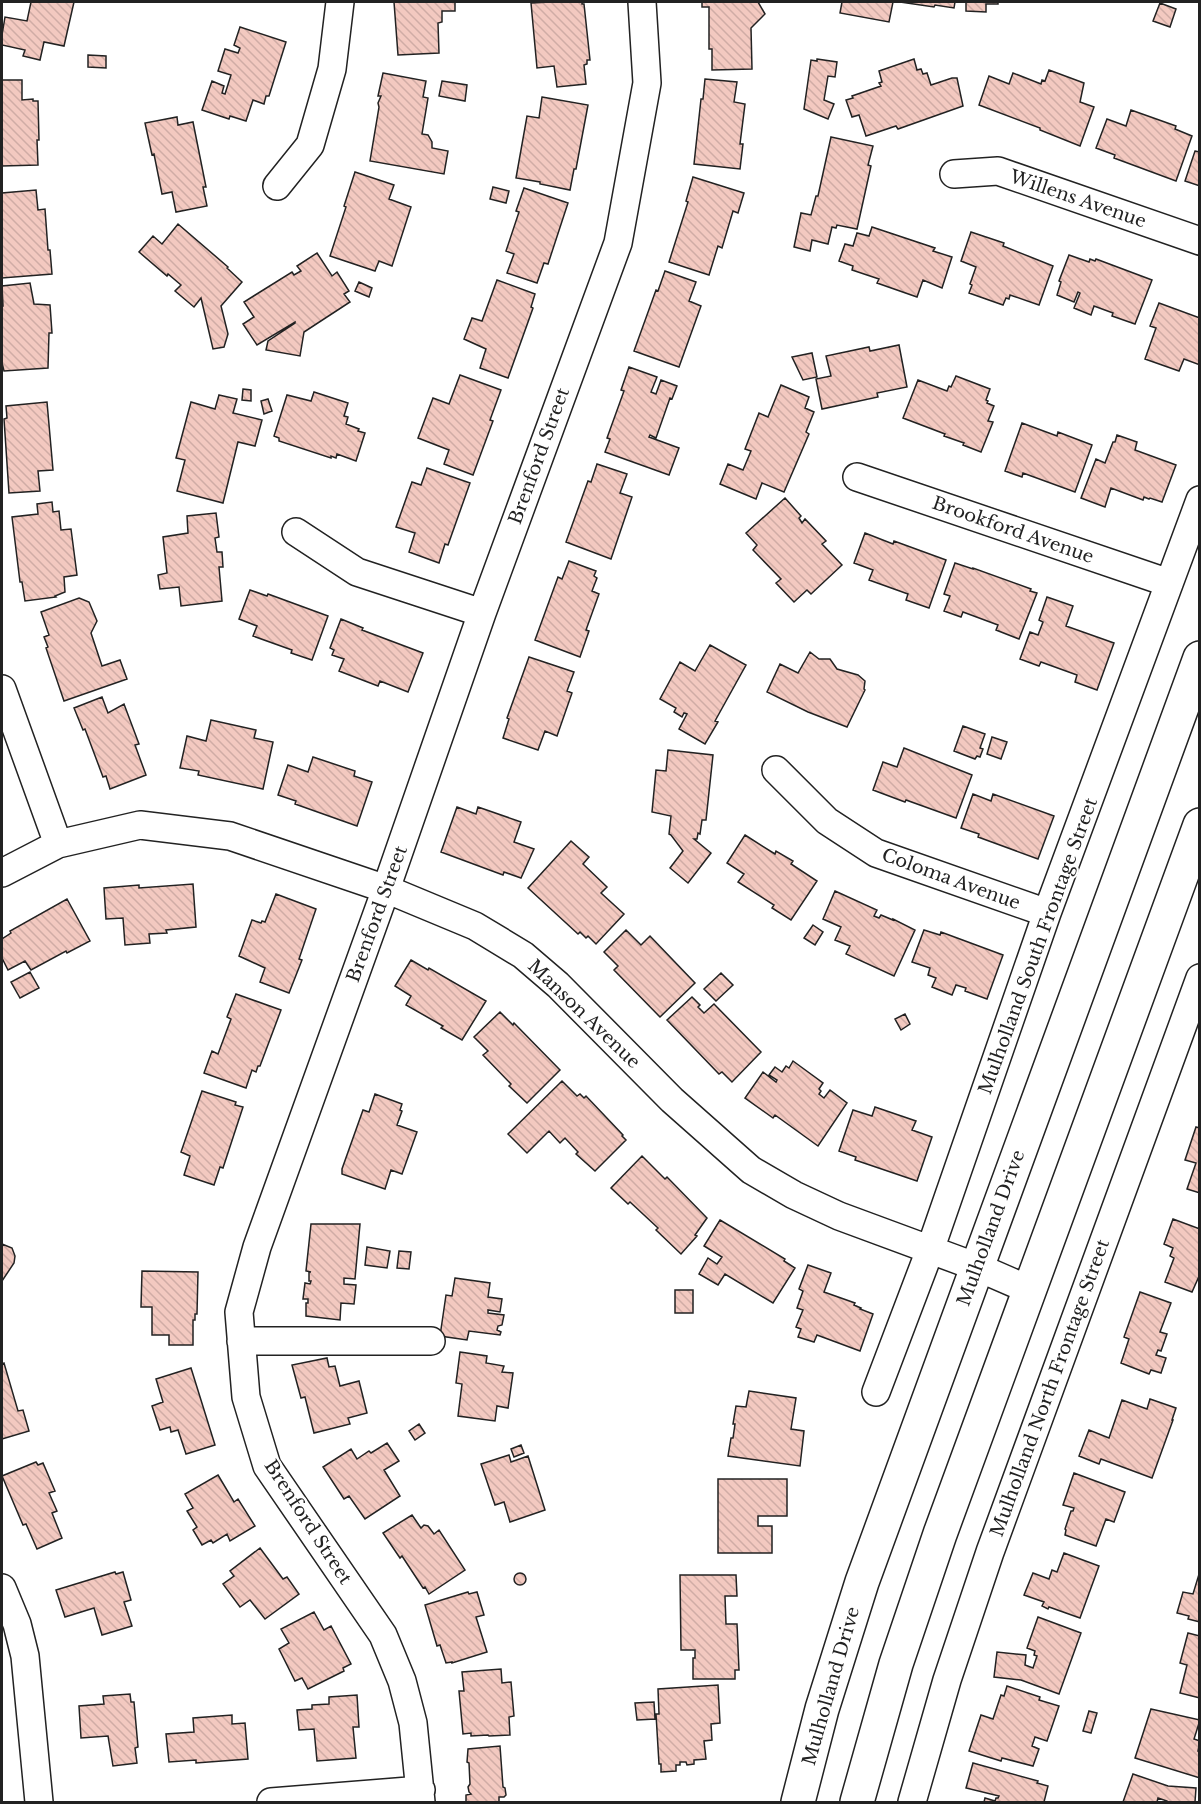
<svg xmlns="http://www.w3.org/2000/svg" width="1201" height="1804" viewBox="0 0 1201 1804" font-family="'Libre Baskerville',serif">
<style>
.building{fill:url(#building-back-hatch);stroke:#222;stroke-width:1.5}
.lines{fill:none;stroke-linecap:round;stroke-linejoin:round}
.minor-casing{stroke:#222;stroke-width:30}
.major-casing{stroke:#222;stroke-width:36}
.minor{stroke:#fff;stroke-width:27}
.major{stroke:#fff;stroke-width:33}
.labels{text-anchor:middle;stroke-width:4.5;stroke-linejoin:round;paint-order:stroke}
.street-label{font-size:18px;fill:#222;stroke:#fff}
</style>
<defs>
<pattern id="building-back-hatch" width="6" height="6" patternUnits="userSpaceOnUse" patternTransform="scale(1.5)"><rect width="6" height="6" fill="#f3c9c0"/><path d="M-1 5l2 2M0 0l6 6M5-1l2 2" fill="none" stroke="#d0aca5"/></pattern>
</defs>
<rect width="100%" height="100%" fill="#fff"/>
<path class="building" d="M31 2H74L64 46 44 42 40 60 23 56 25 50 2 45V35L5 17 27 21Z
M394 2H455V11H442V22L438 23 439 53 398 55Z
M550 2H582V4H584L590 60H587V64L584 65 586 84 557 87 554 66 537 68 531 3Z
M702 2H758L765 14 751 28 752 69 712 70V49H709V7H702Z
M842 2H893L889 22 840 13Z
M900 2H955L954 8 935 5 934 7Z
M966 2H998V4H986V12L966 11Z
M1160 3 1176 9 1170 27 1153 21Z
M240 27 286 42 269 96H266L264 104 253 100 246 121 230 116 229 119 202 110 212 81 224 86 222 93 225 94 231 75 218 71 225 49 238 53 240 48 234 45Z
M88 55 106 56V68L88 67Z
M817 59 837 62 835 77 828 76 824 100 834 104 828 119 804 109 811 60 817 61Z
M914 59 917 70 921 69 923 74 927 73 931 85 952 78H957L963 106 898 129 896 126 866 136 859 115 852 117 846 100 853 98 852 96 881 86 879 83 882 82 879 71Z
M1049 70 1084 83 1080 102 1094 107 1080 146 1040 130V128L979 105 989 76 1009 84 1013 73 1041 84 1042 80 1045 81Z
M383 73 426 81 423 97 428 98 422 134 428 135 432 142V148L448 151 444 174 370 161 379 107 378 103 381 96H378Z
M705 79 737 82 734 102 745 104 740 144H743L740 169 694 164 701 99H703Z
M2 80H22V100L33 99V101H38L39 140H37L38 165 2 166Z
M442 81 467 85 465 101 439 96Z
M542 97 588 105 576 169H574L570 190 540 184V182L516 178 527 116 539 118Z
M1131 110 1176 126 1175 129 1192 136 1176 181 1114 158 1115 155 1096 148 1107 119 1126 126Z
M177 117 178 125 193 122 206 187H203L207 206 176 212 172 192 162 194 154 154 152 155 145 123Z
M831 137 873 146 868 165 871 166 857 229 837 225 836 228 832 227 828 244 812 240 810 251 794 247 801 213 811 215 816 196H818Z
M1195 151 1200 152V186L1185 181Z
M355 172 394 185 389 199 411 207 392 266 379 261 375 271 330 256 346 207 344 206Z
M693 177 744 193 738 213 733 211 722 248 718 246 709 275 669 262 688 202 686 201Z
M493 187 509 191 506 203 490 199Z
M524 188 568 203 548 264 544 263 537 283 507 273 514 254 506 251 519 212 516 211Z
M36 190 38 210 45 209 48 250H50L52 274 2 278V193Z
M178 224 228 267 227 268 242 282 221 306 228 334 224 347 213 349 201 298 194 307 175 291 181 285 168 274 167 276 139 252 153 236 162 244Z
M872 227 935 248 933 251 952 257 942 288 923 280 917 297 877 283 879 279 852 270 853 266 839 261 845 244 853 246 857 233 869 236Z
M971 232 1004 243 1003 246 1053 266 1039 305 1010 295 1009 299 1006 298 1003 305 969 293 972 285 970 284 976 267 961 261Z
M317 253 332 276 337 272 349 291 344 294 350 302 304 332 300 356 266 350 268 341 295 323V322L257 345 243 324 254 317 244 302 292 272 294 275 301 271 297 266Z
M1069 255 1089 262 1090 259 1095 261 1096 259 1152 280 1135 324 1112 316 1113 313 1094 306 1091 315 1074 308 1080 293 1078 292 1074 302 1057 295 1061 282 1059 281Z
M665 271 696 282 689 301 701 306 679 367 634 351 656 290 658 291Z
M497 280 535 294 531 307 533 308 508 378 480 368 486 349 464 339 472 318 482 321Z
M359 282 372 288 369 297 355 291Z
M30 283 34 304 50 305 52 333H49L48 368 4 371 2 363V306H3L2 286Z
M1159 303 1200 318V365L1184 359 1179 371 1145 359 1156 328 1150 326Z
M899 345 907 387 877 393 878 397 822 409 816 379 831 376 826 356 869 347 870 351Z
M812 353 817 377 803 380 792 357Z
M629 367 657 377 651 392 656 394 661 380 677 386 672 399 670 398 656 438 650 435 649 437 679 448 669 475 605 452 610 439 607 438 624 391 621 390Z
M460 375 501 390 490 420 493 421 473 475 444 464 449 450 418 438 433 398 449 404Z
M956 376 990 389 986 400 988 401 987 403 994 406 988 421 993 422 981 452 963 445 964 443 944 436 945 434 903 418 918 380 947 391 949 386 951 387Z
M781 385 809 397 805 408 814 412 806 432 809 434 784 492 762 483 756 499 720 484 728 464 743 470 751 451 745 449 759 413 768 417Z
M243 389 251 390V401L242 400Z
M314 392 348 403 344 416 348 417 346 424 359 429 358 431 365 433 356 461 337 454 336 458 331 456V458L279 441V438L274 436 287 395 311 401Z
M219 395 237 399 233 413 262 420 255 446 238 442 223 503 177 491 185 460 176 458 191 402 215 409Z
M268 399 272 411 264 414 261 401Z
M47 402 53 470 38 471 40 491 9 493 4 419 7 418 6 406Z
M1022 423 1057 436 1058 432 1092 445 1075 492 1023 473 1022 477 1005 471Z
M1117 435 1137 442 1135 450 1176 465 1162 502 1150 498 1149 499 1144 497 1143 500 1111 488 1105 507 1081 498 1096 459 1105 463 1113 442H1115Z
M597 464 627 474 620 493 632 497 611 559 566 542 588 481 591 482Z
M427 468 470 483 448 545 445 544 439 563 409 552 415 533 396 527 412 482 421 485Z
M785 498 801 516 799 518 802 523 805 519 826 541 822 544 842 565 811 594 807 590 794 602 776 583 781 579 753 550 757 545 746 533Z
M52 502 53 512 59 511 61 530 71 529 77 575 64 577 65 592 55 596 56 597 25 601 22 582H20L12 517 38 514 37 504Z
M216 513 219 537 215 538 217 552H222L223 567H219L222 601 181 606 179 587 160 589 158 575 167 573 163 537 188 533 187 516Z
M865 533 893 544 894 541 946 560 929 608 906 600 908 594 869 580 873 570 854 563Z
M569 561 596 571 594 576 597 578 592 591 599 594 586 630 589 631 580 657 535 640 558 577 562 579Z
M955 563 973 569V568L1031 589 1030 591 1037 593 1019 639 996 630 998 625 963 612 961 617 944 611 950 596 944 594Z
M250 590 267 596 268 594 328 616 312 660 291 653 292 650 253 636 257 626 239 619Z
M1047 597 1073 606 1066 626 1114 643 1097 690 1075 682 1077 675 1041 662 1039 666 1020 659 1030 632 1038 635 1043 622 1039 620Z
M79 598 89 602 97 621 91 633 102 666 120 660 127 679 64 701 46 648 48 647 44 637 49 635 41 612Z
M341 619 363 628 362 630 423 653 408 692 380 681 378 686 339 671 344 659 332 655 334 650 330 648Z
M710 645 746 665 715 721 718 722 705 744 679 729 687 714 684 713 682 717 674 712 676 708 660 699 680 662 695 671Z
M810 652 819 659H830L837 669 858 675 865 681 864 689 865 690 847 727 808 712 767 692 780 664 798 673Z
M529 657 574 672 567 691 572 693 557 736 545 731 538 750 503 738 509 719 507 718Z
M102 697 108 713 124 704 139 744 135 745 146 775 110 789 106 776 103 777 85 729 83 730 74 708Z
M211 720 256 730 254 738 273 742 263 789 198 775 199 771 180 768 187 736 206 741Z
M963 726 985 734 980 748 983 749 980 757 977 756 975 759 954 751Z
M992 737 1007 742 1001 759 987 754Z
M904 748 972 775 956 818 906 800 905 802 873 790 883 762 897 767Z
M668 750 713 755 706 820H702L700 834 698 833 697 839H694L711 853 688 883 670 868 683 851 671 835 669 834 671 816 652 812 656 770 666 771Z
M313 757 355 771 354 776 372 782 357 826 295 804 296 801 278 795 288 765 308 772Z
M973 794 991 801 993 794 1054 816 1038 859 978 837 979 834 961 828Z
M457 807 476 814 478 807 521 822 514 842 534 849 521 878 504 872 503 875 441 852Z
M745 835 775 854 776 851 793 861 791 864 817 881 791 920 772 908 774 905 738 882 744 874 727 863Z
M571 841 589 857 583 864 607 887 601 893 624 914 596 944 588 936 586 938 580 932 578 934 528 888Z
M193 884 196 927 166 930 167 933 149 934 150 943 125 945 123 918 106 919 104 888 139 885V888Z
M835 891 877 910 874 916 879 918 881 915 893 920V919L915 930 894 976 846 954 850 946 835 940 841 927 823 919Z
M276 894 316 909 299 959 302 960 289 993 260 982 265 968 239 956 252 920 261 923 262 921 265 922Z
M67 899 90 941 67 953 66 951 31 970 25 961 8 970 2 958V939L11 933 10 931Z
M813 925 823 932 815 945 804 938Z
M626 930 641 945 650 936 695 983 660 1017 614 970 618 966 604 952Z
M924 930 940 935 941 932 1003 955 987 999 965 991 966 988 956 985 952 995 932 987 936 978 928 975 930 968 912 962Z
M411 960 428 970 429 968 486 1001 462 1040 441 1028 443 1026 406 1005 411 996 395 986Z
M30 972 39 988 20 998 11 982Z
M721 973 733 985 716 1001 704 989Z
M236 994 281 1010 260 1066H258L256 1072 252 1070 246 1088 204 1073 212 1051 218 1054 231 1019 227 1017Z
M692 997 700 1005 698 1007 704 1013 714 1004 761 1052 732 1082 722 1072 719 1074 667 1020Z
M500 1012 513 1025 514 1023 560 1070 527 1103 509 1086 511 1084 483 1055 488 1051 474 1037Z
M905 1014 910 1024 901 1030 895 1019Z
M793 1061 823 1083 819 1089 821 1091 819 1094 824 1098 830 1090 847 1103 818 1146 775 1115 773 1118 745 1098 763 1072 776 1082 777 1080 769 1075 775 1067 782 1072 786 1066 789 1068Z
M562 1081 577 1096 580 1094 584 1098 586 1096 623 1135 622 1136 626 1140 595 1171 576 1154 578 1152 565 1138 560 1143 549 1131 527 1153 508 1134Z
M202 1091 236 1102 235 1105 243 1107 223 1168 220 1167 214 1185 184 1175 190 1156 181 1152Z
M375 1094 402 1104 400 1110 402 1111 397 1125 417 1132 402 1174 391 1170 385 1189 342 1174V1169L363 1110 369 1112Z
M875 1107 916 1121 912 1130 932 1137 917 1181 855 1160 856 1157 839 1151 853 1110 872 1116Z
M1196 1127 1200 1128V1193L1187 1189 1196 1163 1185 1160Z
M642 1156 665 1179 667 1177 707 1218 695 1235 697 1236 681 1254 656 1230 658 1228 630 1202 628 1204 611 1188Z
M1173 1219 1200 1229V1274L1192 1292 1165 1282 1174 1258 1170 1256 1173 1248 1164 1244Z
M720 1220 785 1259 784 1261 795 1268 773 1303 725 1274 718 1285 699 1274 708 1258 717 1264 722 1257 704 1246Z
M311 1224H360L355 1279 344 1278V1284L356 1285 354 1304 341 1303 340 1320 306 1316V1303H308V1299H303L305 1283 310 1284 311 1281H309V1272H311L306 1271Z
M2 1244 12 1248 15 1256 14 1263 2 1281Z
M367 1247 390 1251 387 1268 365 1265Z
M399 1251 411 1252 409 1269 397 1268Z
M808 1265 831 1273 824 1292 855 1303 854 1305 861 1308 860 1309 873 1314 860 1351 817 1335 814 1342 798 1337 801 1329 796 1327 803 1310 797 1308 803 1291 799 1289Z
M142 1271 198 1272 197 1314H195V1320H193V1345H169V1335H152V1307H141Z
M455 1278 490 1283 488 1297 502 1299 500 1312 488 1310V1313L504 1315 502 1325 498 1326 497 1330 501 1332 500 1335 469 1331 467 1340 440 1336 446 1295 452 1296Z
M675 1290H693V1313H675Z
M1140 1292 1171 1303 1160 1332 1167 1334 1161 1351 1158 1350 1156 1355 1166 1358 1161 1373 1151 1370 1149 1374 1121 1363 1129 1339 1124 1337Z
M460 1352 487 1356 486 1363 504 1366 502 1372 513 1373 508 1408 497 1406 495 1421 458 1416 462 1384 456 1383Z
M327 1358 329 1367 335 1366 340 1386 359 1381 367 1413 348 1418 350 1424 314 1433 305 1397 301 1398 292 1365Z
M2 1362V1364L4 1363 18 1411 23 1410 29 1431 2 1439Z
M191 1368 215 1445 186 1454 178 1430 171 1432 170 1427 160 1430 152 1406 163 1402 156 1379Z
M749 1391 796 1398 791 1429 804 1431 800 1466 728 1456 731 1438H733L735 1424H733L736 1406 746 1407Z
M1150 1399 1176 1408 1172 1420H1173L1152 1478 1101 1459 1099 1464 1079 1456 1089 1430 1109 1438 1122 1400 1147 1409Z
M419 1424 425 1433 415 1440 409 1431Z
M387 1443 399 1461 384 1470 400 1496 365 1519 349 1496 344 1499 323 1467 351 1449 357 1459 369 1451 371 1453Z
M521 1445 524 1453 514 1457 511 1449Z
M509 1455 511 1462 528 1456 545 1510 510 1522 504 1502 495 1505 481 1464Z
M36 1462 38 1465 43 1463 55 1491 49 1493 57 1511 52 1513 62 1538 37 1549 26 1524 23 1525 2 1476Z
M1074 1473 1125 1492 1114 1522 1106 1519 1096 1546 1065 1535 1066 1530 1065 1529 1071 1511H1073L1074 1508 1063 1505Z
M218 1475 234 1502 238 1499 255 1526 230 1541 227 1534 213 1543 211 1540 202 1545 193 1530 197 1527 187 1511 193 1508 185 1494Z
M718 1479H787V1516H758V1526H772V1553H718Z
M412 1515 421 1528 424 1525 428 1526 434 1534 439 1530 465 1570 429 1594 425 1587 423 1588 402 1556 400 1558 383 1533Z
M260 1548 283 1579 287 1577 299 1594 265 1619 250 1600 240 1607 223 1584 234 1576 230 1571Z
M1064 1553 1099 1566 1080 1618 1049 1607 1048 1609 1042 1606 1044 1602 1024 1595 1033 1573 1049 1579 1052 1570 1057 1572Z
M1200 1571V1622L1188 1619 1189 1616 1177 1613 1183 1592 1193 1594Z
M115 1572 116 1574 123 1572 131 1600 124 1602 132 1626 102 1635 94 1608 65 1617 56 1590Z
M514 1579a6 6 0 1 1 12 0a6 6 0 1 1-12 0Z
M680 1575H736L737 1596H725L726 1624H737L739 1670H735V1679H693V1658H695V1650H681Z
M468 1592 469 1594 477 1592 484 1615 476 1617 487 1652 452 1663V1662L446 1663 440 1645 437 1646 425 1605Z
M314 1612 324 1630 331 1626 351 1664 343 1668 344 1671 308 1689 302 1678 295 1681 279 1649 289 1643 281 1629Z
M1038 1617 1081 1633 1059 1694 1021 1680 994 1677 997 1652 1026 1655 1025 1665 1033 1668 1037 1656 1034 1655 1035 1651 1027 1648Z
M1188 1633 1200 1636V1698L1180 1693 1187 1665 1180 1663Z
M501 1669 502 1683 511 1682 514 1716 509 1717 510 1735 489 1736 488 1735 471 1736V1733L463 1734 459 1691H464L462 1672Z
M718 1685 720 1723 711 1724 712 1740 704 1741 706 1759 694 1760V1764L687 1765 686 1762H680V1765H676V1771L661 1772V1764H659L656 1714H659L658 1689Z
M1007 1686 1040 1697 1039 1700 1059 1706 1047 1741 1035 1737 1032 1746 1039 1749 1033 1766 1002 1758 1001 1761 969 1751 981 1715 993 1719 1001 1695 1004 1696Z
M130 1694 131 1702H134L138 1747 135 1748 137 1763 113 1766 108 1736 81 1738 79 1706 104 1704 103 1696Z
M357 1695 359 1727H353L356 1758 317 1761 314 1729 299 1730 297 1710 312 1709V1705L329 1704V1697Z
M654 1702 655 1719 637 1720 635 1703Z
M1151 1709 1200 1720 1194 1739 1200 1741 1198 1751H1200V1778L1135 1758Z
M1089 1711 1097 1713 1091 1733 1083 1731Z
M232 1715V1724L245 1723 248 1759 196 1763V1760L169 1762 166 1734 194 1732 193 1718Z
M500 1746 503 1787 505 1788 506 1795 504 1797H499V1802H466V1795L471 1794 469 1792 468 1787 470 1784 469 1763 467 1762 468 1749Z
M973 1763 1038 1781 1037 1783 1048 1786 1044 1802H984L985 1798 995 1801 996 1798H998L999 1796 966 1788Z
M1133 1774 1168 1786 1196 1788 1195 1802H1167V1801L1158 1798 1157 1802H1123Z"/>
<g class="lines">
<g class="minor-casing">
<path id="minor" d="M954 174 998 171 1200 241
M277 186 310 145 332 69 340 2
M857 477 1169 583
M296 532 357 572 482 613
M2 689 58 844
M776 770 827 821 876 853 1047 913
M2 873 58 844 140 825 230 836 386 889 475 926 523 955 558 985 672 1100 751 1170 794 1195 839 1216 977 1267 1030 1290
M241 1341H431
M876 1392 930 1250 1047 913 1200 500
M2 1588 17 1624 25 1656 39 1802
M271 1802 421 1790
M421 1802 413 1723 402 1681 383 1635 267 1466 246 1397 239 1312 257 1247 386 889 482 613 618 243 647 83 642 2
M912 1802 947 1680 990 1552 1200 978"/>
</g>
<g class="major-casing">
<path id="major" d="M798 1802 822 1709 862 1582 1200 658
M857 1802 896 1664 940 1534 1200 825"/>
</g>
<use href="#minor" class="minor"/>
<use href="#major" class="major"/>
</g>
<g class="labels">
<g class="street-label">
<text transform="translate(1078 199) rotate(19)" y="6">Willens Avenue</text>
<text transform="translate(539 456) rotate(-70)" y="6">Brenford Street</text>
<text transform="translate(1013 530) rotate(19)" y="6">Brookford Avenue</text>
<text transform="translate(951 879) rotate(20)" y="6">Coloma Avenue</text>
<text transform="translate(377 914) rotate(-70)" y="6">Brenford Street</text>
<text transform="translate(1038 946) rotate(-70)" y="6">Mulholland South Frontage Street</text>
<text transform="translate(584 1014) rotate(44)" y="6">Manson Avenue</text>
<text transform="translate(991 1228) rotate(-70)" y="6">Mulholland Drive</text>
<text transform="translate(1050 1388) rotate(-70)" y="6">Mulholland North Frontage Street</text>
<text transform="translate(308 1522) rotate(57)" y="6">Brenford Street</text>
<text transform="translate(831 1686) rotate(-74)" y="6">Mulholland Drive</text>
</g>
</g>
<rect width="1201" height="1804" fill="none" stroke="#222222" stroke-width="6"/>
</svg>
